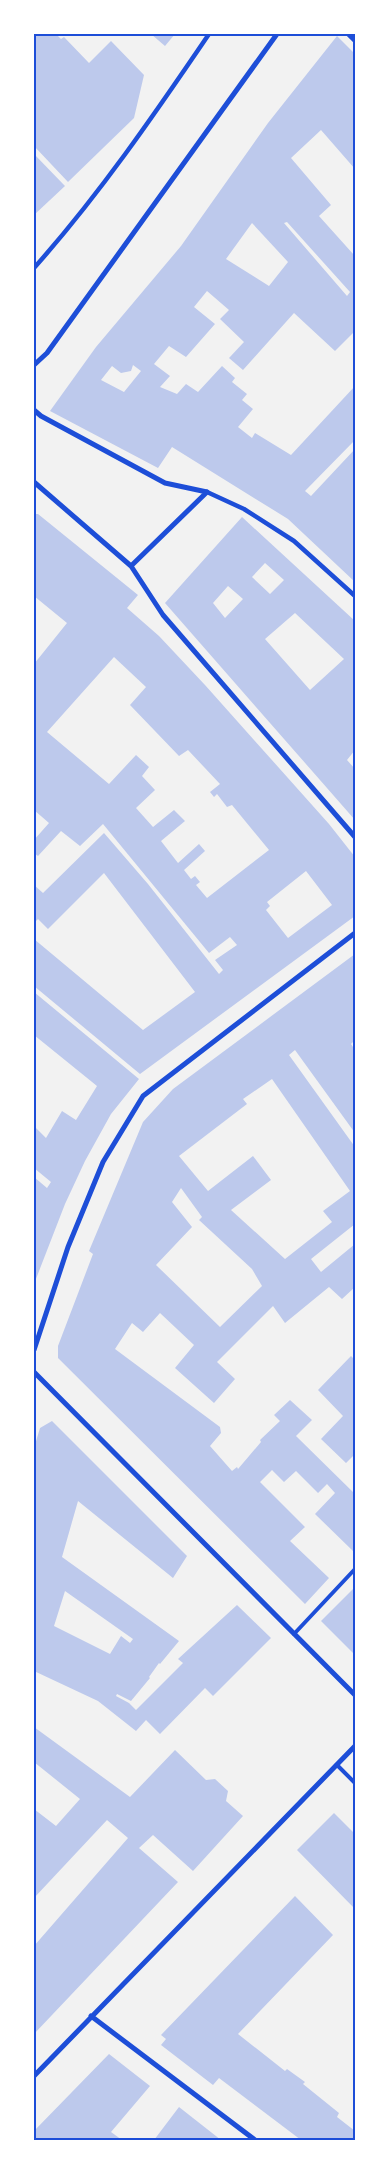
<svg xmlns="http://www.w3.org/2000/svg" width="389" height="2174" viewBox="0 0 389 2174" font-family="'Roboto Condensed',sans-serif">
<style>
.building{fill:#bdc9ec;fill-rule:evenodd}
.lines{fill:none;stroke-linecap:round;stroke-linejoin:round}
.service{stroke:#1d4ed8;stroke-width:4}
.pedestrian{stroke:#1d4ed8;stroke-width:4.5}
.minor{stroke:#1d4ed8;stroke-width:5}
.neatline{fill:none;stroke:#1d4ed8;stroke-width:2}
</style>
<rect width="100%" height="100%" fill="#f2f2f2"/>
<path class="building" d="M34 34H56L61 39 64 37 89 63 111 41 144 75 134 118 68 182 34 146Z
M151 34H175L165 46Z
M337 36 355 54V169L321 130 291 158 331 205 319 216 354 255 355 254V331L335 351 294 313 243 370 229 358 244 342 220 319 229 310 207 291 194 307 215 324 186 357 169 346 154 364 170 376 160 387 177 394 186 384 198 392 222 366 235 378 232 382 247 394 242 400 253 409 238 427 252 438 255 433 291 455 355 386V440L305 491 311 496 355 449V582L288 519 172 447 158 468 50 411 96 347 181 246 268 123ZM287 222 350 292 347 296 284 223ZM252 223 288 262 269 286 226 259ZM133 365 141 371 124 392 101 380 112 366 121 373 131 371Z
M34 154 65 186 34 215Z
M34 514H38L138 595 127 608 159 636 205 685 329 824 355 857V916L140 1074 34 986V939L143 1030 195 992 104 873 48 929 38 919 34 923V885L43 893 104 833 148 884 219 974 223 970 215 960 237 945 230 937 209 953 103 824 80 846 61 831 38 856 34 853V840L49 823 34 810V664L67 623 34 596ZM114 657 146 687 130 705 179 756 188 750 220 784 210 792 214 797 217 794 227 807 232 805 269 850 207 898 196 885 200 882 195 876 191 879 184 870 205 851 199 844 178 863 161 841 185 821 174 810 153 827 136 808 155 790 142 776 149 767 136 755 109 784 47 732ZM306 871 332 905 288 938 266 910 270 906 267 902Z
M242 517 355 621V750L347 760 355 769V820L165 603ZM265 563 284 580 270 594 252 577ZM228 586 243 599 225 618 213 603ZM295 613 344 659 310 690 265 639Z
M355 954V1040L351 1044 355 1050V1133L295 1050 289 1055 355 1147V1224L311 1259 321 1272 355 1244V1287L342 1299 329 1287 285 1323 273 1306 217 1362 235 1379 214 1403 175 1368 194 1345 160 1313 143 1332 132 1323 115 1349 220 1427 221 1433 210 1446 232 1471 237 1467 238 1469 261 1442 260 1440 280 1421 274 1415 290 1400 312 1420 296 1436 355 1494V1548L353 1551 315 1514 335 1493 327 1484 318 1493 296 1471 284 1482 272 1470 260 1482 305 1527 290 1541 329 1578 305 1604 58 1358V1346L93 1254 89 1251 143 1122 173 1089ZM272 1079 350 1191 323 1211 332 1222 285 1259 231 1210 271 1180 253 1156 208 1191 179 1156 247 1104 243 1099ZM181 1188 202 1217 199 1220 252 1269 262 1286 220 1327 156 1265 192 1227 172 1202Z
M34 992 139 1079 111 1114 85 1161 65 1204 34 1284V1177L47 1188 51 1182 34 1168V1126L46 1138 62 1111 76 1120 97 1086 34 1035Z
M351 1356 355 1360V1454L346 1463 321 1439 343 1416 318 1390Z
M52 1421 187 1556 173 1578 78 1501 62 1557 179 1641 160 1664 159 1663 149 1677 150 1678 131 1701 117 1694 116 1696 129 1703 136 1710 183 1663 178 1659 237 1605 271 1638 213 1696 205 1688 160 1734 146 1720 136 1731 98 1701 34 1671V1448L40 1428ZM65 1591 133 1639 130 1643 121 1636 110 1654 54 1626Z
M355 1587V1655L321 1621Z
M34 1727 130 1797 175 1750 206 1780 215 1779 228 1791 226 1801 243 1816 193 1871 153 1835 139 1848 178 1882 34 2034V1946L128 1838 107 1820 34 1898V1809L56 1826 80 1799 34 1762Z
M334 1813 355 1834V1909L297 1850Z
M295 1896 333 1935 238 2034 285 2071 287 2069 305 2082 303 2084 339 2113 337 2117 355 2131V2140H301L219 2078 213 2085 161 2045 166 2039 161 2035Z
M109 2054 150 2086 111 2132 122 2140H34V2131Z
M179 2107 221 2140H154Z"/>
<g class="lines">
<path class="service" d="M294 1634 355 1569
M337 1765 355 1783"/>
<path class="pedestrian" d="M348 34 355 41
M34 268C99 195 154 115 209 34
M207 492 244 509 294 541 355 596"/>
<path class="minor" d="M34 365 47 353 277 34
M34 410 41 416 165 483 207 492
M34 482 131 566 163 615 355 837
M131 566 207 492
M34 1350 68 1247 103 1162 143 1096 355 933
M34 1372 355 1695
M91 2016 255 2140
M34 2076 355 1746"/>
</g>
<rect width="389" height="2174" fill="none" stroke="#ffffff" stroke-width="70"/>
<rect x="35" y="35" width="319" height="2104" class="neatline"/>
</svg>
